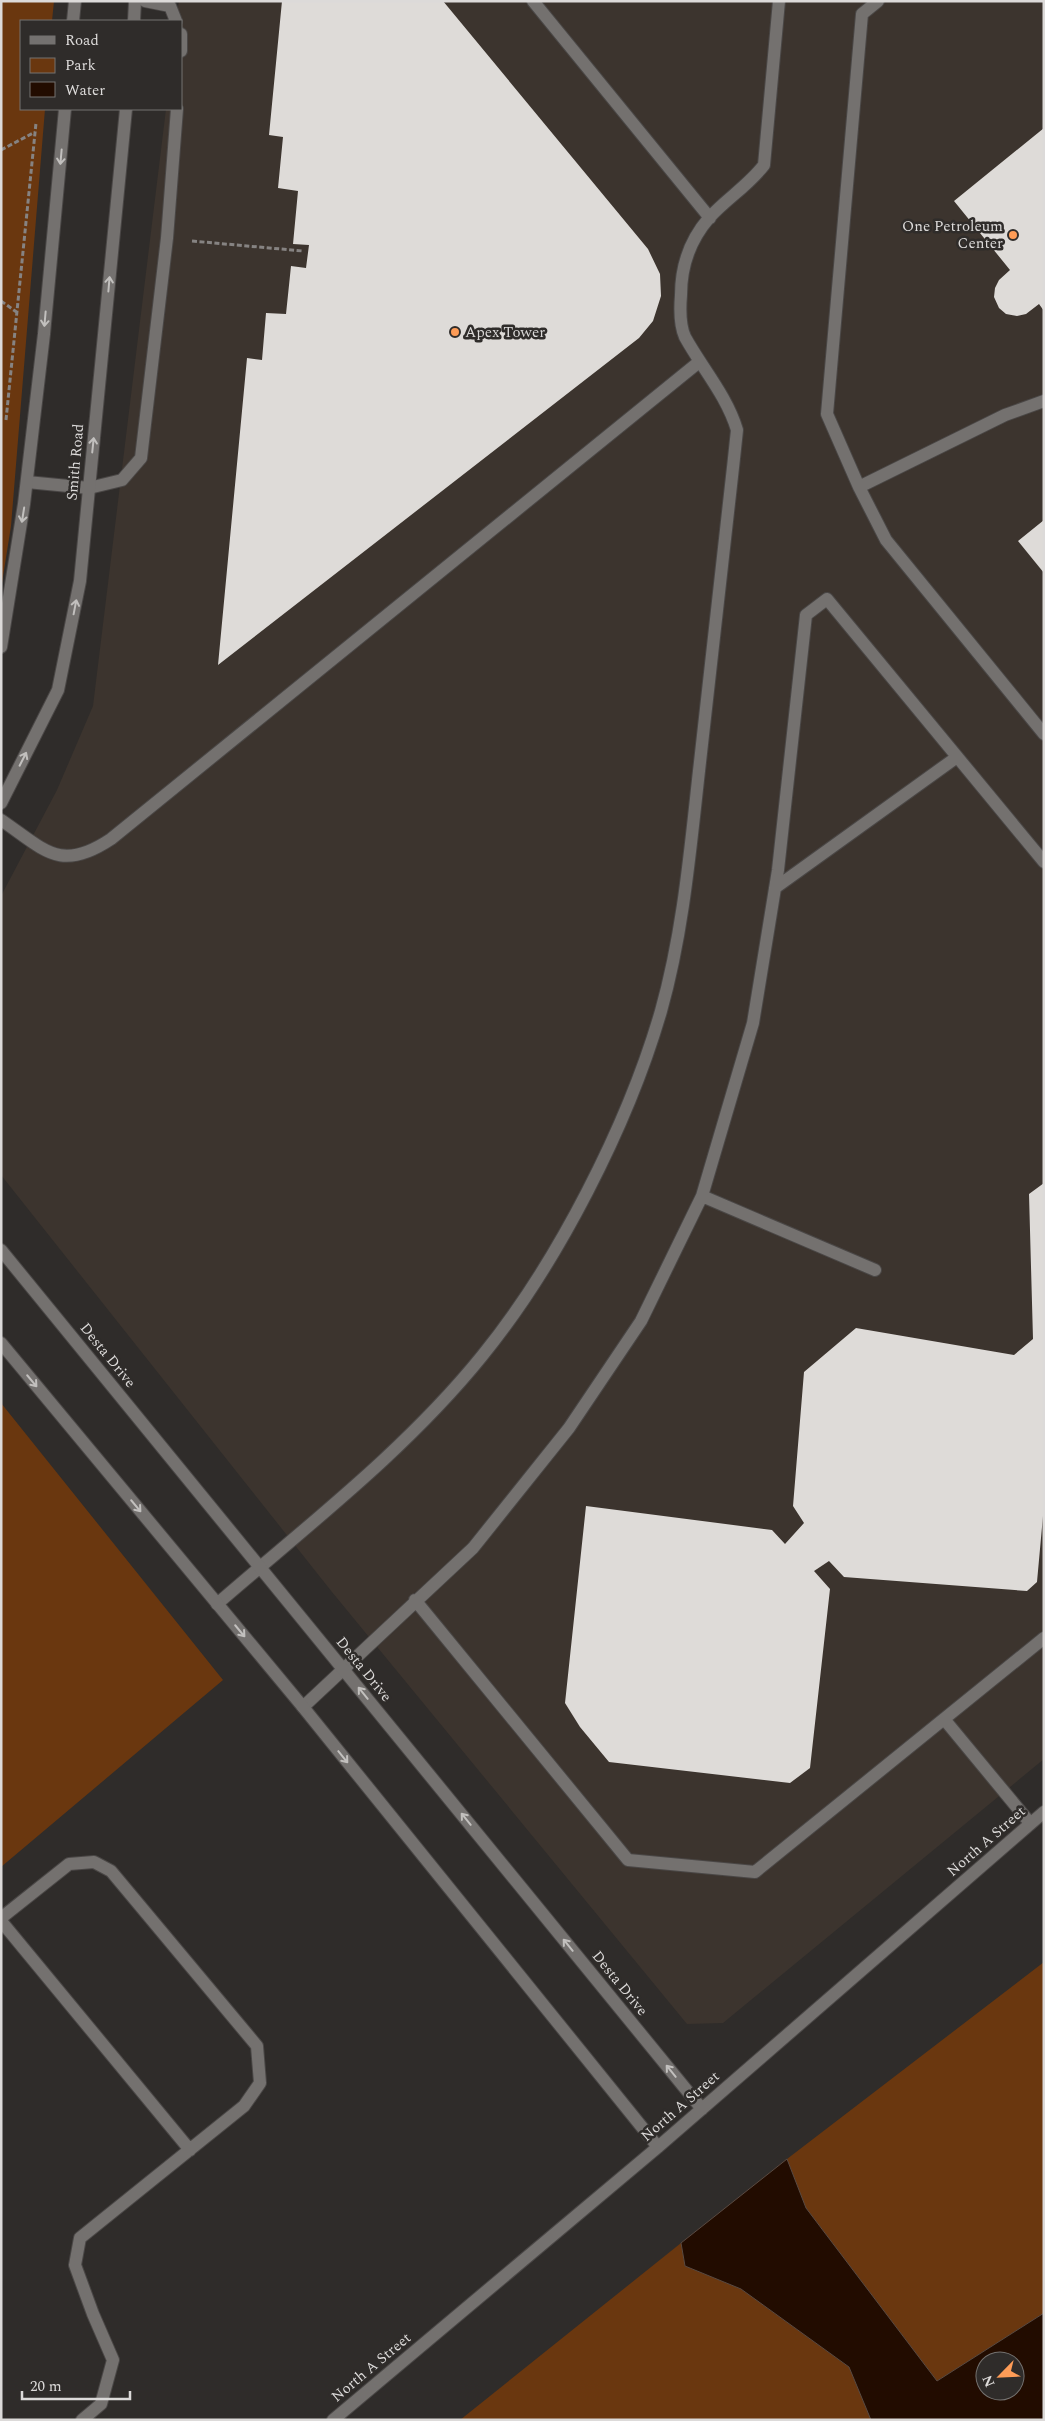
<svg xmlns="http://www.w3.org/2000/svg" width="1045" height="2421" viewBox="0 0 1045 2421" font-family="Spectral,serif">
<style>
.built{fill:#3c342e}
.green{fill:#6a370f}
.water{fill:#220c00;stroke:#5a4a41;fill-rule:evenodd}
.building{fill:#dedbd8}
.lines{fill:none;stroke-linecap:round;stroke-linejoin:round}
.lane-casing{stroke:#4a4746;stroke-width:14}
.secondary-casing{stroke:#4a4746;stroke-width:14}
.path{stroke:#868382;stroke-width:3;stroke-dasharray:5 2.5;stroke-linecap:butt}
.lane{stroke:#74716f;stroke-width:12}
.secondary{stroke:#74716f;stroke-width:12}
.oneway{stroke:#c2c0be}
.poi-dot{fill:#fe9c57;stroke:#2f2c2a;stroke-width:2}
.labels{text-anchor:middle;stroke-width:5;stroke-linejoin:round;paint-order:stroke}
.poi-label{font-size:15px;fill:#dcdad9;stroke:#2f2c2a;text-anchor:end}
.street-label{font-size:15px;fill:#dcdad9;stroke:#2f2c2a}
</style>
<rect width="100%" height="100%" fill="#2f2c2a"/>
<path class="built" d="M179 1H1044V1759L723 2023 687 2024 332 1592 1 1175V896L57 790 93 706 166 109H181V21H176Z"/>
<path class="green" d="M1 1H54L52 21H21V109H45L11 526 1 589Z
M1 1403 223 1680 1 1867Z
M1044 1962V2313L937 2381 806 2208 787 2159Z
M681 2243 685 2266 741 2289 849 2367 871 2420H460Z"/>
<path class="water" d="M787 2159 806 2208 937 2381 1044 2313V2420H871L849 2367 741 2289 685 2266 681 2243ZM985 2361H1015V2391H985Z"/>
<path class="building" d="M282 1H443L648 249 660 274 661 296 653 321 639 338 218 665 247 358 262 360 266 313 286 314 291 266 306 268 309 245 293 244 298 191 278 188 283 137 269 135Z
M1044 128V311L1039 304 1026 314 1017 316 1006 314 999 308 994 297 995 288 999 280 1010 270 954 201Z
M1044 520V573L1018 541Z
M1044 1183V1505L1037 1582 1027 1591 844 1577 829 1561 814 1571 830 1589 810 1768 790 1783 609 1762 580 1727 565 1703 586 1506 772 1530 785 1544 804 1523 793 1506 804 1372 856 1328 1014 1355 1033 1339 1029 1194Z"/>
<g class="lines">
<g class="lane-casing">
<path id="lane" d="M145 1 170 6 176 21
M533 1 710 218
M878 1 862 14 827 414 859 487 886 540 1044 734
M181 34V51
M27 482 89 488 122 480 141 458 167 238 177 109
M859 487 1005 415 1044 401
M1 820C45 850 60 873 111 839L699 362
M775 888 957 757
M702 1196 875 1270
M415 1600 628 1860 755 1872 1044 1638
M217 1604C308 1525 406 1450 482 1356 557 1264 628 1125 661 1011 683 933 690 852 699 771 712 658 725 544 737 430 727 396 702 368 685 337 680 326 680 307 681 295 681 267 690 240 709 218 726 199 748 186 764 165L779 1
M303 1707 473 1548 569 1428 641 1321 702 1196 753 1023 778 870 806 615 827 599 1044 862
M944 1719 1030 1823
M1 1918 69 1864 94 1862 111 1871 257 2046 260 2083 244 2106 80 2238 75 2265 93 2314 113 2360 101 2404 82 2420
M1 1921 190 2150"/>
</g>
<g class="secondary-casing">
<path id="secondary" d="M73 21 75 1
M134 21 135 1
M1 647 24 504 44 334 65 109
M1 803 58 690 80 581 126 109
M1 1250 702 2109
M1 1343 303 1707 658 2147
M333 2420 658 2147 1044 1812"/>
</g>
<path class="path" d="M1 150 35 132
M192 241 303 251
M1 301 18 313
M6 420 36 123"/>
<use href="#lane" class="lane"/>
<use href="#secondary" class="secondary"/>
</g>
<defs><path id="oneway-shaft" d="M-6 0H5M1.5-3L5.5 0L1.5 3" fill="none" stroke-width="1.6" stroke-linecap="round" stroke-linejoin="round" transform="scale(1.25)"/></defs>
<g class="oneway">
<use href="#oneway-shaft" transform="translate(61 157) rotate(95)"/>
<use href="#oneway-shaft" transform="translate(109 284) rotate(-85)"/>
<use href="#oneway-shaft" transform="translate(45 319) rotate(95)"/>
<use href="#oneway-shaft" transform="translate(93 445) rotate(-84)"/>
<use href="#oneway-shaft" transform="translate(23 515) rotate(99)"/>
<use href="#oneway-shaft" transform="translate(75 607) rotate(-79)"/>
<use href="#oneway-shaft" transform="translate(23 759) rotate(-63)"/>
<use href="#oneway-shaft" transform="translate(32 1381) rotate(50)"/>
<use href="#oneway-shaft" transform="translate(136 1506) rotate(50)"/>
<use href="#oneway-shaft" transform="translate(240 1631) rotate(50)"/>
<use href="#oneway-shaft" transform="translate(363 1693) rotate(-129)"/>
<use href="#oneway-shaft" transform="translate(343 1757) rotate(51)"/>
<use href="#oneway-shaft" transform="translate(466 1819) rotate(-129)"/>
<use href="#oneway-shaft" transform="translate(568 1945) rotate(-129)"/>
<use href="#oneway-shaft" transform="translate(671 2071) rotate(-129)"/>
</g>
<g class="poi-dot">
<circle cx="1013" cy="235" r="5"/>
<circle cx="455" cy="332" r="5"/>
</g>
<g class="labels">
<g class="poi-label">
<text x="1003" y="231">One Petroleum<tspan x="1003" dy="17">Center</tspan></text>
<text x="465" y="337" text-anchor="start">Apex Tower</text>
</g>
<g class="street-label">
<text transform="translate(75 462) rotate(-85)" y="5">Smith Road</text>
<text transform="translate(108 1355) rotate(51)" y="5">Desta Drive</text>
<text transform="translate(364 1669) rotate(51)" y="5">Desta Drive</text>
<text transform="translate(986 1841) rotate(-41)" y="5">North A Street</text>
<text transform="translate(620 1983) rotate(51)" y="5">Desta Drive</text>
<text transform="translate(680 2106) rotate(-41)" y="5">North A Street</text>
<text transform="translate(371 2367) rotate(-40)" y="5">North A Street</text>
</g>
</g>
<rect width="1045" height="2421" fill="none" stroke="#dcdad9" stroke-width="5"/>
<rect x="20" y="20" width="162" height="90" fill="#2f2c2a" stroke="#747270"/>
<rect x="30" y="36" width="25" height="8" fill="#74716f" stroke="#747270"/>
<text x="65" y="45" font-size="15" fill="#dcdad9">Road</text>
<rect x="30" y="58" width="25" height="15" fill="#6a370f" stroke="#747270"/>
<text x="65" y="70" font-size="15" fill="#dcdad9">Park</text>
<rect x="30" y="82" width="25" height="15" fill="#220c00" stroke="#747270"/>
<text x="65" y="95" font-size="15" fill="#dcdad9">Water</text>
<g transform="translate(1000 2376) rotate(246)"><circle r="24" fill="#2f2c2a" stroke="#747270"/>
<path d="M0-4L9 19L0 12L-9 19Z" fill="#fe9c57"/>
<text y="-8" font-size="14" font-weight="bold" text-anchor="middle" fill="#dcdad9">N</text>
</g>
<path d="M22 2391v8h108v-8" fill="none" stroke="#dcdad9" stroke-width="2.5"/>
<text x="30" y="2391" font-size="15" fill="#dcdad9" stroke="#2f2c2a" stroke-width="4" paint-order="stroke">20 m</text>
</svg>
